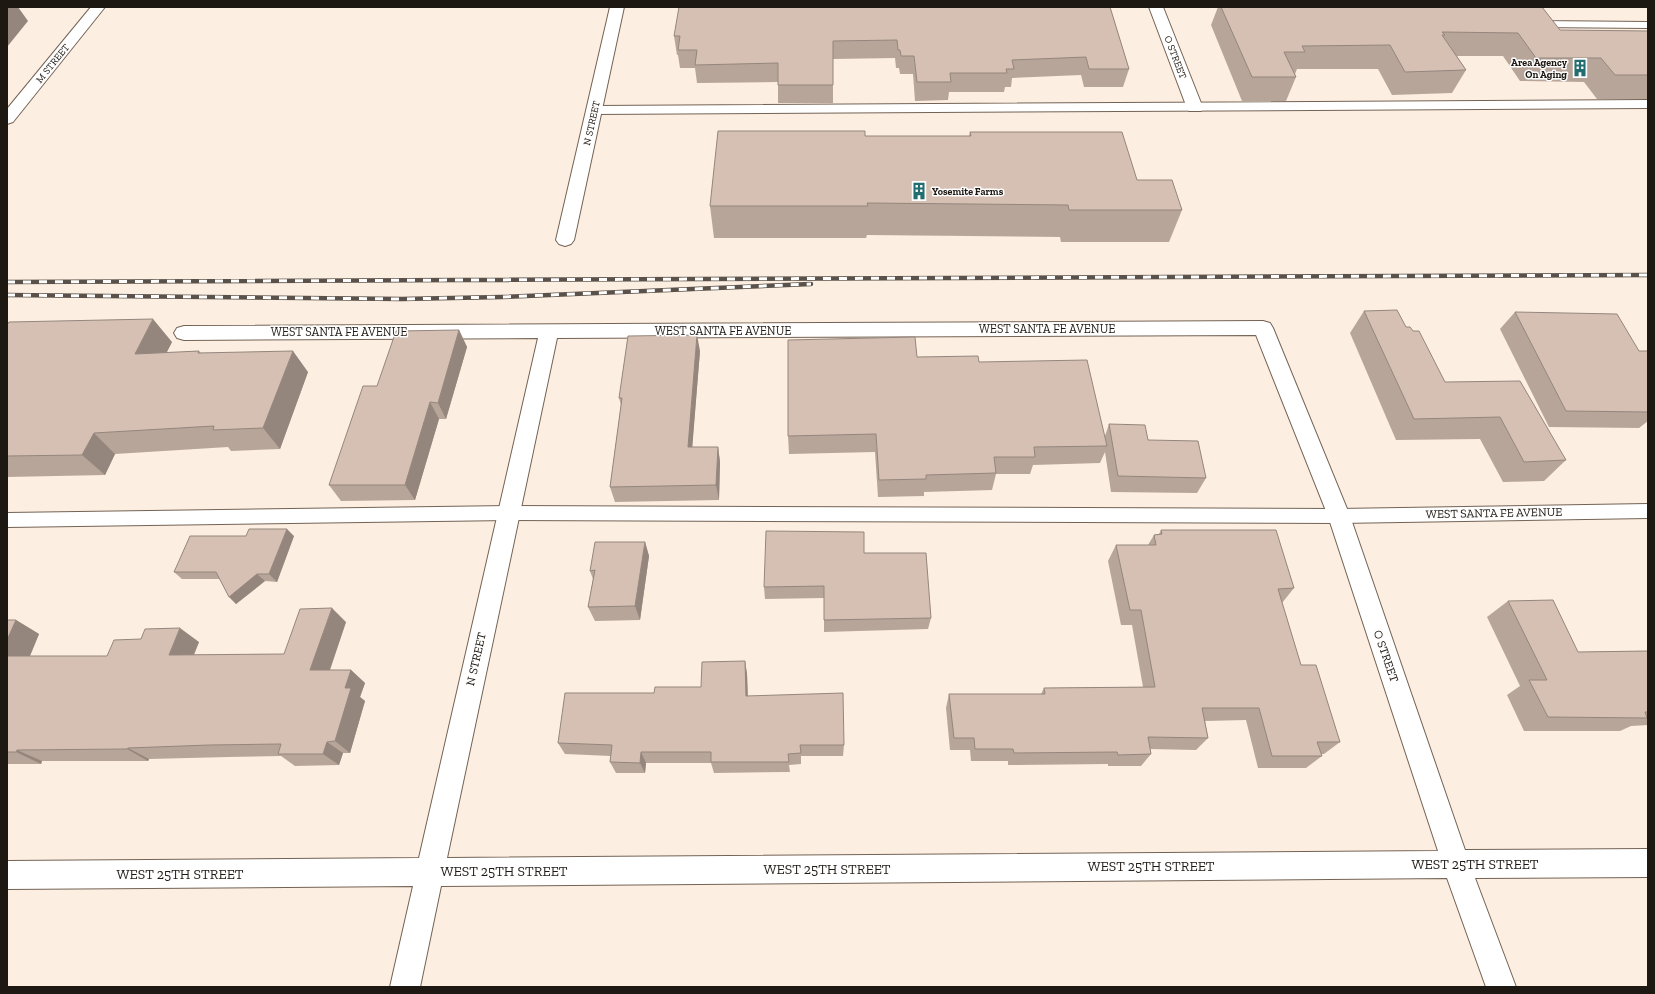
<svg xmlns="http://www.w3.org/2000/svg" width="1655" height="994" viewBox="0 0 1655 994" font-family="'Zilla Slab',serif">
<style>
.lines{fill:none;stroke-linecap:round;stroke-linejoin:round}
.lane-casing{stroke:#736355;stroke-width:2}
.street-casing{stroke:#736355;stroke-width:2}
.secondary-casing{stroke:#736355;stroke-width:2}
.lane{fill:#fff;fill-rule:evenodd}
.street{fill:#fff;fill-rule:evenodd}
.secondary{fill:#fff;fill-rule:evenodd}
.rail-casing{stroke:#5a524a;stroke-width:4.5}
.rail{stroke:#fefefe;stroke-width:3;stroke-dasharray:8;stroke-linecap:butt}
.wall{fill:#b7a59a}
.shaded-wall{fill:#95867d}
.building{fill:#d5c0b3;stroke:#95867d}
.labels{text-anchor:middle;stroke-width:3;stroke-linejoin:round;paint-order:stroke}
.far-street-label{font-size:10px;fill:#1e1812;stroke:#fefefe}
.far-poi-label{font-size:10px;font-weight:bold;fill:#1e1812;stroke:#fefefe;text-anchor:end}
.street-label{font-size:12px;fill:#1e1812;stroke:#fefefe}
.near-street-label{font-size:14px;fill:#1e1812;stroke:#fefefe}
</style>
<rect width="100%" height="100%" fill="#fceee1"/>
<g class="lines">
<g class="lane-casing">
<path id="lane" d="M1514 7H1525L1539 21 1648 22V28L1536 27 1532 26Z
M1648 100V108L594 114 588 110 594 106Z
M1648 504V518L1339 523 509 520 7 527V513L509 506 1339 509Z"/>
</g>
<g class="street-casing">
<path id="street" d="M610 7H624L574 240 571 244 565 246 559 244 556 240Z
M1149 7H1163L1203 108 1201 111H1189L1187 108Z
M1263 321 1270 323 1273 328 1350 516 1465 850 1648 849V877L1475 878 1516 987H1486L1447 878 441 886 420 987H390L413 886 7 889V861L419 858 538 338 184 340 177 338 174 333 177 328 184 326ZM1256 335 1328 516 1438 851 447 858 557 338Z"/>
</g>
<g class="secondary-casing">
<path id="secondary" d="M91 7H105L13 122 7 124V109Z"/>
</g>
<use href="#lane" class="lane"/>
<use href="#street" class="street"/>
<use href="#secondary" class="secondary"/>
<g class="rail-casing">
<path id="rail" d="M7 282 1648 275
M7 295 402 299 502 297 811 284"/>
</g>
<use href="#rail" class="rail"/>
</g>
<path class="wall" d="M1110 7 1129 69 1123 87H1084L1081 75 1012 78 1011 87H1005L1004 92H949L948 100 915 101 913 74H900L899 68H896L895 58 833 59V103H778V82L697 83 695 68H680L678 55H677L674 36Z
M1218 7H1542L1560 30 1648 31V99H1597L1584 82 1520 81 1503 56H1457L1466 70 1452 93 1392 95 1378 69H1297L1295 74 1296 77 1286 101H1242L1211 25Z
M970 132 1137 180 1182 210 1169 242H1061L1060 237 867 235 866 238H714L710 206 865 136H969Z
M1364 311 1406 327 1445 382 1566 460 1544 481 1503 482 1480 439 1396 440 1350 333Z
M1515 312 1639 351H1648V421L1639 428 1549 427 1500 329Z
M7 325 172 342 166 353 199 351 201 353 308 372 280 449 231 451 228 447 115 454 105 475 7 477Z
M459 330 467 347 446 419H439L415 500 341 501 329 485 377 386Z
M700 351 692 447H718L720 462 719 500 615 502 610 487 621 405 619 398Z
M917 357 979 362 1105 436 1109 424 1148 440 1206 478 1197 493 1111 492 1105 452 1100 463 1033 465 1030 474H996L992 490 924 492V496L878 497 875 452 789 454 788 436Z
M1161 530 1294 588 1282 603 1301 665 1340 742 1324 754H1321L1322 756 1306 768H1258L1246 720 1205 721 1208 738 1196 750 1150 749 1151 754 1141 766H1108V764L1008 765V761H971L970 750H950L946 708 949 694H1041L1044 688 1143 687 1132 625H1121L1108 561 1116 545H1148L1154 535 1159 534Z
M294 536 277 582 265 581 236 604 220 579H182L174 572Z
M645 542 649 556 640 620 595 621 588 607 593 579 590 571Z
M864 553 931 618 928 629 824 632V598L765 599 764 587Z
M1508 601 1578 652 1648 651V725L1631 726 1620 731H1524L1507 695 1520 686 1487 617Z
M7 620H16L39 634 30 656H107L199 642 194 655 284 654 346 622 330 670H351L365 683 360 697 365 701 350 753H343L339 765 295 766 281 756 228 757 149 759 148 761H42L41 764H7Z
M745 661 747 674 748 696 844 745 843 756H801V764L789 765 790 772 714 773 711 763H646L645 773H616L610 762 611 756 565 754 558 743 701 687Z"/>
<path class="shaded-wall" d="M7 7H18L28 21 7 47Z
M153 319 172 342 155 376 135 354Z
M459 330 467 347 446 419 438 403Z
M697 335 700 351 691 463 688 447Z
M293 351 308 372 280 449 263 428Z
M430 402 439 419 415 500 405 485Z
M94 433 115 454 105 475 82 455Z
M718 447 720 462 719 500 716 485Z
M287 529 294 536 277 582 269 574Z
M645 542 649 556 640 620 635 606Z
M257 574 265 581 236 604 229 597Z
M332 608 346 622 325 684 310 670Z
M16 620 39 634 24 670 7 660V640Z
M180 628 199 642 188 668 169 655Z
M745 661 747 674 748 708 746 696Z
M351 670 365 683 360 697 365 701 350 753 335 741 345 688Z
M327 742 343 753 339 765 323 754Z
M128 748 149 759 148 761 127 749Z
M17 750 42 761 41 764 16 752Z
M641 752 646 763 645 773 640 763Z"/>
<path class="building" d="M679 7H1110L1129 69H1089L1086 57 1012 60 1014 69H1006L1007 73H950L951 82H917L914 56H901L900 50H898L897 40 833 41V85H778V63L695 65 697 50H678L680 36H674Z
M1221 7H1542L1560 30 1648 31V75H1615L1601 58H1536L1518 33 1442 32 1445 35H1442L1466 70 1405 72 1390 45 1302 46 1305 52H1284L1296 77H1252Z
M718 131H865V136H971L970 132H1122L1137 180H1172L1182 210H1069L1068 205 867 203 868 206H710Z
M1397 310 1406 327H1410L1413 331H1419L1445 382 1520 381 1566 460 1524 462 1500 417 1414 419 1364 311Z
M1515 312 1617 314 1639 351H1648V412L1566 411Z
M153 319 135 354 199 351 198 353 293 351 263 428 213 430 214 426 94 433 82 455 7 456V325L9 322Z
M459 330 438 403 430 402 405 485H329L363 386H377L396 331Z
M697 335 688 447H718L716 485 610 487 622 398H619L628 336Z
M915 337 917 357 978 356 979 362 1087 360 1107 446 1034 447 1035 457H994L996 473 926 475V479L879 480 876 434 788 436V340Z
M1109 424 1145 425 1148 440 1198 441 1206 478 1118 476Z
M249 529H287L269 574H257L229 597 216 572H174L190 536H246Z
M1161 530H1276L1294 588 1278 589 1301 665H1316L1340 742H1317L1322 756H1272L1259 708H1202L1208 738 1148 737 1151 754 1118 755 1117 752 1014 753 1013 749H975L974 738H954L949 694H1045L1044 688 1155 687 1141 610H1130L1116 545H1156L1154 535 1162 534Z
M766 531 864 532V553H926L931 618 824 620V586L764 587Z
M595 542H645L635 606 588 607 595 570 590 571Z
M1553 600 1578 652 1648 651V712H1645L1647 718 1548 717 1529 680H1547L1508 601Z
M332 608 310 670H351L345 688H351L335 741 327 742 323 754H278L281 744 209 745 128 748 127 749 17 750 16 752H7V656H107L114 640 141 639 145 629 180 628 169 655 284 654 300 609Z
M7 620H16L7 640Z
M745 661 746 696 843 693 844 745H800L801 753 788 754 789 762H711V752H641L640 763 610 762 612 745 558 743 565 693H654L655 687H701L702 662Z"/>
<defs>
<g id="building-bare" transform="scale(1.38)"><path d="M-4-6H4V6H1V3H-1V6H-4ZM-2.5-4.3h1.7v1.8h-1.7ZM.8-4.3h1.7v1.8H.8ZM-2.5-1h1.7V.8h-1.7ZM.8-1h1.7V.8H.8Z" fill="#226d6f" stroke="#fefefe" stroke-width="2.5" paint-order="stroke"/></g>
</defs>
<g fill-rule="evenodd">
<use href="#building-bare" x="1580" y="68"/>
<use href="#building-bare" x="919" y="191"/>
</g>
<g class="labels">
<g class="far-street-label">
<text transform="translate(1176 57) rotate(69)" y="4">O STREET</text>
<text transform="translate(52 63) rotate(-51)" y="4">M STREET</text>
<text transform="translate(591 123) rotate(-77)" y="4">N STREET</text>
</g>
<g class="far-poi-label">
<text x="1567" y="66">Area Agency<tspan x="1567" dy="12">On Aging</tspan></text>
<text x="932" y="195" text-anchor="start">Yosemite Farms</text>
</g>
<g class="street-label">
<text x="1047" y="333">WEST SANTA FE AVENUE</text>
<text x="723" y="335">WEST SANTA FE AVENUE</text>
<text x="339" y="336">WEST SANTA FE AVENUE</text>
<text transform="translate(1494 513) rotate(-1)" y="4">WEST SANTA FE AVENUE</text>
<text transform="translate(1386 656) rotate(71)" y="4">O STREET</text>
<text transform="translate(476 659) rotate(-77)" y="4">N STREET</text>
</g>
<g class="near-street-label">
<text x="1475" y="869">WEST 25TH STREET</text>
<text x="1151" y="871">WEST 25TH STREET</text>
<text x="827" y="874">WEST 25TH STREET</text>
<text x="504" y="876">WEST 25TH STREET</text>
<text x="180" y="879">WEST 25TH STREET</text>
</g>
</g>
<rect width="1655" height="994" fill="none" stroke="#1e1812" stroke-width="16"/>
</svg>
